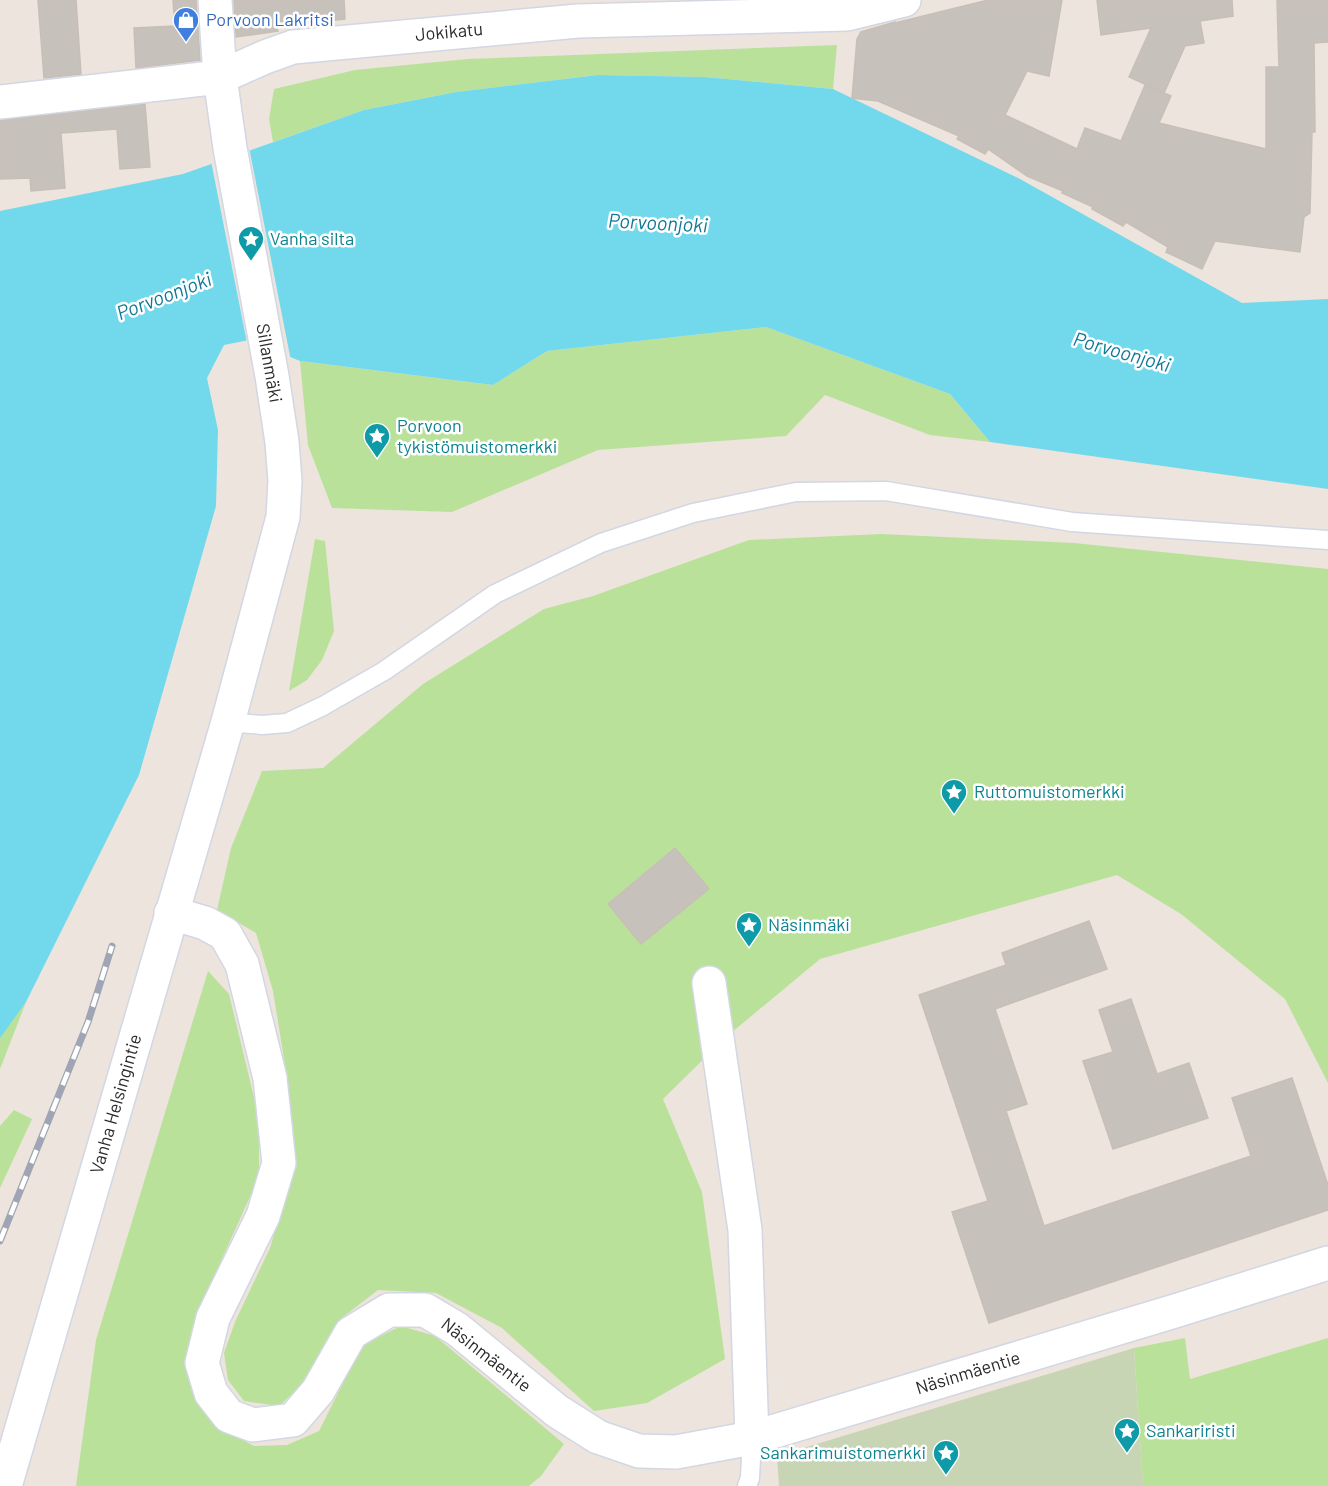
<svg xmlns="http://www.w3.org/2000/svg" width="1328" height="1486" viewBox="0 0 1328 1486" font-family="Barlow,sans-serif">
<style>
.green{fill:#bae19a}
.cemetery{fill:#c8d5b4}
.water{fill:#72d9ec}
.pier{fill:#ece4dd}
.building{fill:#c7c1bc;stroke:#c7bfb6;stroke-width:1.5}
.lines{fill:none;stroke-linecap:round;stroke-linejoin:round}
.service-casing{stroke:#d2d7e3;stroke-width:21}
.minor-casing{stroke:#d2d7e3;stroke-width:36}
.tertiary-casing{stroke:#d2d7e3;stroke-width:36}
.service{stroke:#fff;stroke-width:18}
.minor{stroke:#fff;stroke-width:33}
.tertiary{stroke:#fff;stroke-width:33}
.rail-casing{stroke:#9fa5b4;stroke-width:7}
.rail{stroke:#fff;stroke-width:4.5;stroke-dasharray:14;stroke-linecap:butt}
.labels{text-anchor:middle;stroke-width:5;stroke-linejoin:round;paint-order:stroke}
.shop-label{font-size:18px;fill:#366cbe;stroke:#fff;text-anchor:start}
.street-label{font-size:18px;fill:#2a2a2a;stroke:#fff}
.culture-label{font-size:18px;fill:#0d838f;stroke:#fff;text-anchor:start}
.water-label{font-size:20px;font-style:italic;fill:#107998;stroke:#fff}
</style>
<rect width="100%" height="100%" fill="#ece4dd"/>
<path class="green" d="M837 45 833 89 705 77 598 75 456 92 364 110 273 142 269 119 274 89 355 70 468 59Z
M766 327 950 394 990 442 930 435 825 395 786 436 598 450 452 512 332 508 308 445 300 361 493 385 547 351Z
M881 534 1074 543 1328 569V1083L1285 999 1181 914 1117 875 820 959 726 1037 663 1099 702 1192 725 1359 647 1403 594 1411 502 1328 436 1293 378 1290 339 1320 304 1383 279 1406 244 1401 228 1380 224 1353 235 1322 270 1248 293 1169 287 1077 273 991 256 933 217 910 231 848 262 771 323 768 423 684 544 609 593 596 749 540Z
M315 539 325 541 334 631 322 660 307 680 289 691Z
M208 971 229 994 259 1118V1177L201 1305 185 1358 196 1400 216 1426 254 1446 287 1445 319 1431 362 1345 401 1326 435 1336 564 1444 541 1476 529 1486H76L96 1340Z
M26 1002 0 1069V1035Z
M14 1110 32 1119 0 1188V1126Z
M1185 1338 1190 1379 1328 1338V1486H1143L1134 1348Z"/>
<path class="cemetery" d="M1134 1348 1143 1486H779L777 1456Z"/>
<path class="water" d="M598 75 705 77 833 89 1020 179 1242 303 1328 299V489L990 442 950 394 766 327 547 351 493 385 300 361 249 340 224 345 207 378 218 430 216 506 139 775 26 1002 0 1038V211L183 174 364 110 456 92Z"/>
<path class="pier" d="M249 147 291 361 247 343 211 161Z"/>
<path class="building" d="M38 0H76L81 74 44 78Z
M173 0H196L200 60 136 68 134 28 175 26Z
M234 0H344L345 19 277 26 278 31 236 37Z
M988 0H1062L1049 76 1027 71 1005 115 1077 149 1085 128 1121 141 1145 85 1171 96 1159 123 1266 149V67H1279L1277 0H1328V42L1314 43 1315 132H1312L1310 213 1304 217 1300 252 1215 241 1202 269 1166 252 1168 247 1126 222 1123 226 1092 209 1093 207 1062 193 1063 191 1027 176 988 149 985 154 957 139 959 136 878 101 852 98 857 39 861 32 895 22V23Z
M1097 0H1232L1233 16 1200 21 1204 43 1185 46 1164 93 1129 77 1151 28 1101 35Z
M145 104 150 167 120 169 117 129 61 133 65 188 31 191 30 178 0 179V120Z
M675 848 709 889 641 944 608 904Z
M1089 921 1107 969 995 1009 1027 1104 1006 1111 1044 1226 1251 1156 1232 1098 1292 1078 1328 1185V1210L989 1323 952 1212 988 1201 919 995 1006 965 1002 953Z
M1131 999 1157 1074 1189 1063 1208 1118 1113 1149 1083 1061 1113 1052 1099 1010Z"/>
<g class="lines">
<g class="service-casing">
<path id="service" d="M228 722 262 725 287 723 323 706 384 671 495 594 601 543 693 513 796 492 886 491 1072 522 1328 540
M747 1486 750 1478 752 1438"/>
</g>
<g class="minor-casing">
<path id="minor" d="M215 0 220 77 230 148 272 376 282 442 285 481 283 517 228 722
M0 102 220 77 265 57 293 47 578 21 847 14 904 0
M171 913 205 923 225 934 242 964 270 1078 279 1163 263 1216 213 1318 202 1363 211 1393 229 1416 253 1425 293 1420 318 1391 351 1333 389 1310H425L457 1329 557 1411 598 1437 639 1451 676 1452 752 1438 1175 1311 1328 1263
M709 983 745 1230 752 1438"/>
</g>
<g class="tertiary-casing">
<path id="tertiary" d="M5 1486 228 722"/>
</g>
<use href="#service" class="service"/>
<use href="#minor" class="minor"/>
<use href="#tertiary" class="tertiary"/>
<g class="rail-casing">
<path id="rail" d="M0 1241 88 1022 112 946"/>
</g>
<use href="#rail" class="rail"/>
</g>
<defs>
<g id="shop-pin" transform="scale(1.35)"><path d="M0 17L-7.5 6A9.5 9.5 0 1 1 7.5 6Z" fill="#3f7fe0" stroke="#fff"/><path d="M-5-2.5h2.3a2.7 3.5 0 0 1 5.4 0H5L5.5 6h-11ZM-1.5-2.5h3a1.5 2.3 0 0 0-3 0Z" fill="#fff"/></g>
<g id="sight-pin" transform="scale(1.35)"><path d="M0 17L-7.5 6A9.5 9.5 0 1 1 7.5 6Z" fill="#0f9aa8" stroke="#fff"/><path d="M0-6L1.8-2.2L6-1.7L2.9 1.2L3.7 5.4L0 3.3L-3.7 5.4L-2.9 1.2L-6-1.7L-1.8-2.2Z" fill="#fff"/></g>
</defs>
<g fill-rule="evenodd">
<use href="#shop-pin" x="186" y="20"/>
<use href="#sight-pin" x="251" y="239"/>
<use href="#sight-pin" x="377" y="436"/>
<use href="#sight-pin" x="954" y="792"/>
<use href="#sight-pin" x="749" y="925"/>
<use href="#sight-pin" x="1127" y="1431"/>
<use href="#sight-pin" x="946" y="1453"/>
</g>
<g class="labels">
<g class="shop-label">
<text x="206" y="26">Porvoon Lakritsi</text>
</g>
<g class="street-label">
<text transform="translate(449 32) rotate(-5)" y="6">Jokikatu</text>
<text transform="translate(269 363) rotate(80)" y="6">Sillanmäki</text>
<text transform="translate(116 1104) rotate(-74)" y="6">Vanha Helsingintie</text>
<text transform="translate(486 1355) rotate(38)" y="6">Näsinmäentie</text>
<text transform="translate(968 1373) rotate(-17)" y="6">Näsinmäentie</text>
</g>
<g class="culture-label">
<text x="270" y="245">Vanha silta</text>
<text x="397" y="432">Porvoon<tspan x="397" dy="21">tykistömuistomerkki</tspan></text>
<text x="974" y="798">Ruttomuistomerkki</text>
<text x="768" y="931">Näsinmäki</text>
<text x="1146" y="1437">Sankariristi</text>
<text x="926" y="1459" text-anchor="end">Sankarimuistomerkki</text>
</g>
<g class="water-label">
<text transform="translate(658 223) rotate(3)" y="7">Porvoonjoki</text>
<text transform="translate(164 296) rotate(-21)" y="7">Porvoonjoki</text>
<text transform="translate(1122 352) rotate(16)" y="7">Porvoonjoki</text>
</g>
</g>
</svg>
